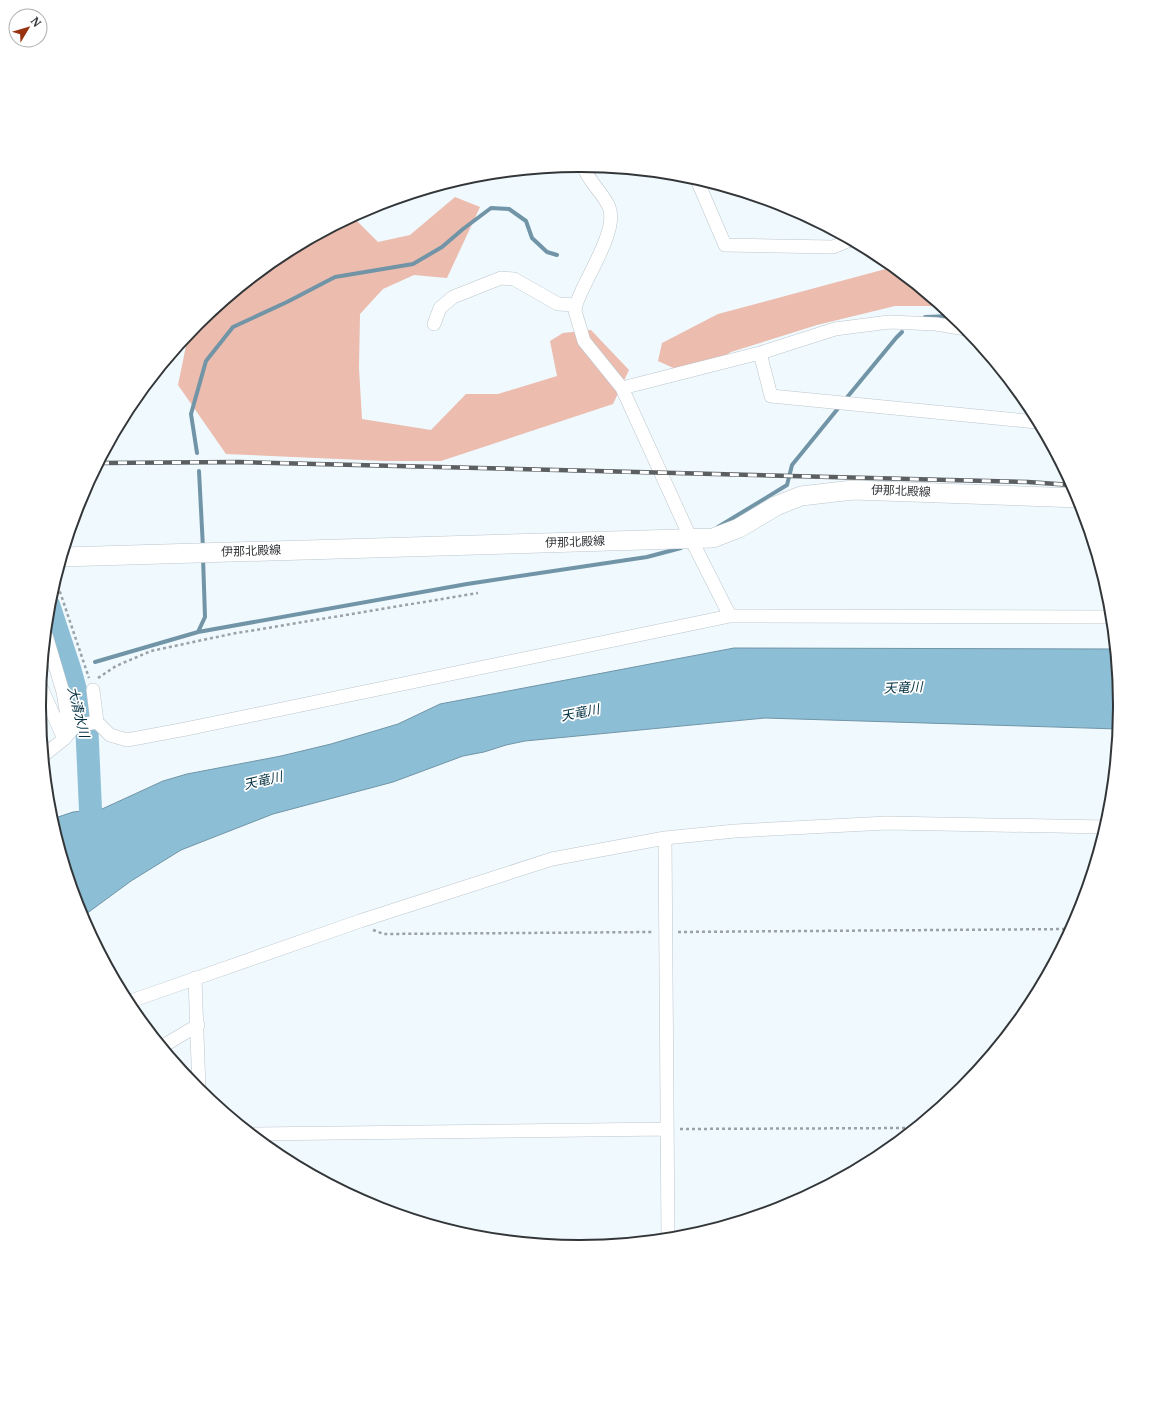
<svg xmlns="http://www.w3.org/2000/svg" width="1159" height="1412" viewBox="0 0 1159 1412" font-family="Merriweather,'Noto Sans JP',serif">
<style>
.green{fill:#ecbcae}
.water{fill:#8cbed6;stroke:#7195a7}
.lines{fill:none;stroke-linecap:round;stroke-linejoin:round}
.stream{stroke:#7195a7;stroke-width:4}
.river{stroke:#8cbed6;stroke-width:23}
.street-casing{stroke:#bdc6cb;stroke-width:14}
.secondary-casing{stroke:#bdc6cb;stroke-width:20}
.path{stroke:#9ba2a5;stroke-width:2.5;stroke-dasharray:3 3;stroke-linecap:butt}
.street{stroke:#fff;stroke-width:13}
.secondary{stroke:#fff;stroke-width:19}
.rail-casing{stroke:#5b5f62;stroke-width:4.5}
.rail{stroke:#fff;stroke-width:3;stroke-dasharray:9;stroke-linecap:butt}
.labels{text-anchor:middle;stroke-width:3.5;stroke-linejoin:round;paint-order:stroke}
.street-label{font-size:12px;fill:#333638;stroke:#fff}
.water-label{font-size:13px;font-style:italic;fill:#023041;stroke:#fff}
.rim{fill:none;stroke:#333638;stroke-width:2}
</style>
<rect width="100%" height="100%" fill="#eff9fe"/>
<path class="green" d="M455 197 480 207 447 278 414 275 383 289 360 314 359 368 362 419 431 430 466 394H498L557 376 550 341 563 333 591 330 629 370 613 404 441 461H384L226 454 178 385 188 336 197 324 279 256 353 217 378 242 410 235Z
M893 267 940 306H895L817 325 731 352 691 376 658 361 662 343 718 314Z"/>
<path class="water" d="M734 648 1114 649 1120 706 1118 729 765 718 525 741 506 745 484 752 463 756 393 782 273 814 209 839 181 850 131 881 82 917 80 913 52 819 73 812 102 809 163 781 187 774 281 756 331 744 398 724 440 704Z"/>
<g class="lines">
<path class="stream" d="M594 176 592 173 594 167
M925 317 952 316
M844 401 896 338 902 332
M197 453 191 414 206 361 233 327 287 302 335 277 413 264 442 247 463 229 491 208 509 209 526 221 532 238 547 252 557 255
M199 471 203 548
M718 527 787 485 792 465 840 406
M198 632 467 584 647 557 681 548
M95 662 198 632 205 617 203 557
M70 670 75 668"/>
<path class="river" d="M49 606 70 670 87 732 91 821"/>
<g class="street-casing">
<path id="street" d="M583 166C589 182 603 193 609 207 619 231 583 281 576 305L575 311 584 341 622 388 691 539 730 616
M697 180 725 245 833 247 850 240
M434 324 440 308 453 297 501 278 514 279 558 304 576 305
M760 353 771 396 1037 422
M622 388 760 353 835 329 889 322 936 324 966 329
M46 635 63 692 68 722 64 739
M41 687 64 739
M93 690 97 722 110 735 127 740 186 729 730 616 1111 617
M44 755 64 739 75 726 97 722
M665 838 668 1238
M195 978 199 1090
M128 1002 360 921 552 859 665 838 735 831 887 823 1105 827
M163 1046 198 1025
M253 1134 667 1129"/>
</g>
<g class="secondary-casing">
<path id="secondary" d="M62 557 713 538 739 528 776 506 801 496 853 490 1078 498"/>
</g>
<path class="path" d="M56 580 89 678
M98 678 116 666 151 651 231 634 478 593
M373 930 384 934 653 932
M678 932 1070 929
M680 1129 913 1128"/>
<use href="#street" class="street"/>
<use href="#secondary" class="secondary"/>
<g class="rail-casing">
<path id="rail" d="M100 463 239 462 1028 482 1071 485"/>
</g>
<use href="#rail" class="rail"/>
</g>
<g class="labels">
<g class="street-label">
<text transform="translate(901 491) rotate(2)" y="4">伊那北殿線</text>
<text transform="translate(575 542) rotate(-2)" y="4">伊那北殿線</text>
<text transform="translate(251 551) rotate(-2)" y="4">伊那北殿線</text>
</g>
<g class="water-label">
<text transform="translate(903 687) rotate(-2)" y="5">天竜川</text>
<text transform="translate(79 712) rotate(76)" y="5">大清水川</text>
<text transform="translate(580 712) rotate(-11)" y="5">天竜川</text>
<text transform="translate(263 780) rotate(-13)" y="5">天竜川</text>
</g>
</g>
<path d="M0 0H1159V1412H0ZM579 172H580A533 533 0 0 1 1113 705V707A533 533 0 0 1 580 1240H579A533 533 0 0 1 46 707V705A533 533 0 0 1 579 172Z" fill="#fff" fill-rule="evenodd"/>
<path class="rim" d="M579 172H580A533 533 0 0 1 1113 705V707A533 533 0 0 1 580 1240H579A533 533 0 0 1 46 707V705A533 533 0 0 1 579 172Z"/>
<g transform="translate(28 28) rotate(52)"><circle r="19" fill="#ffffff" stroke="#adafaf"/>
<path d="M0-3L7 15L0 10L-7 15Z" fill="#99320e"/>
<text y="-6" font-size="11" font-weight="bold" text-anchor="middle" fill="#333638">N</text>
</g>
</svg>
